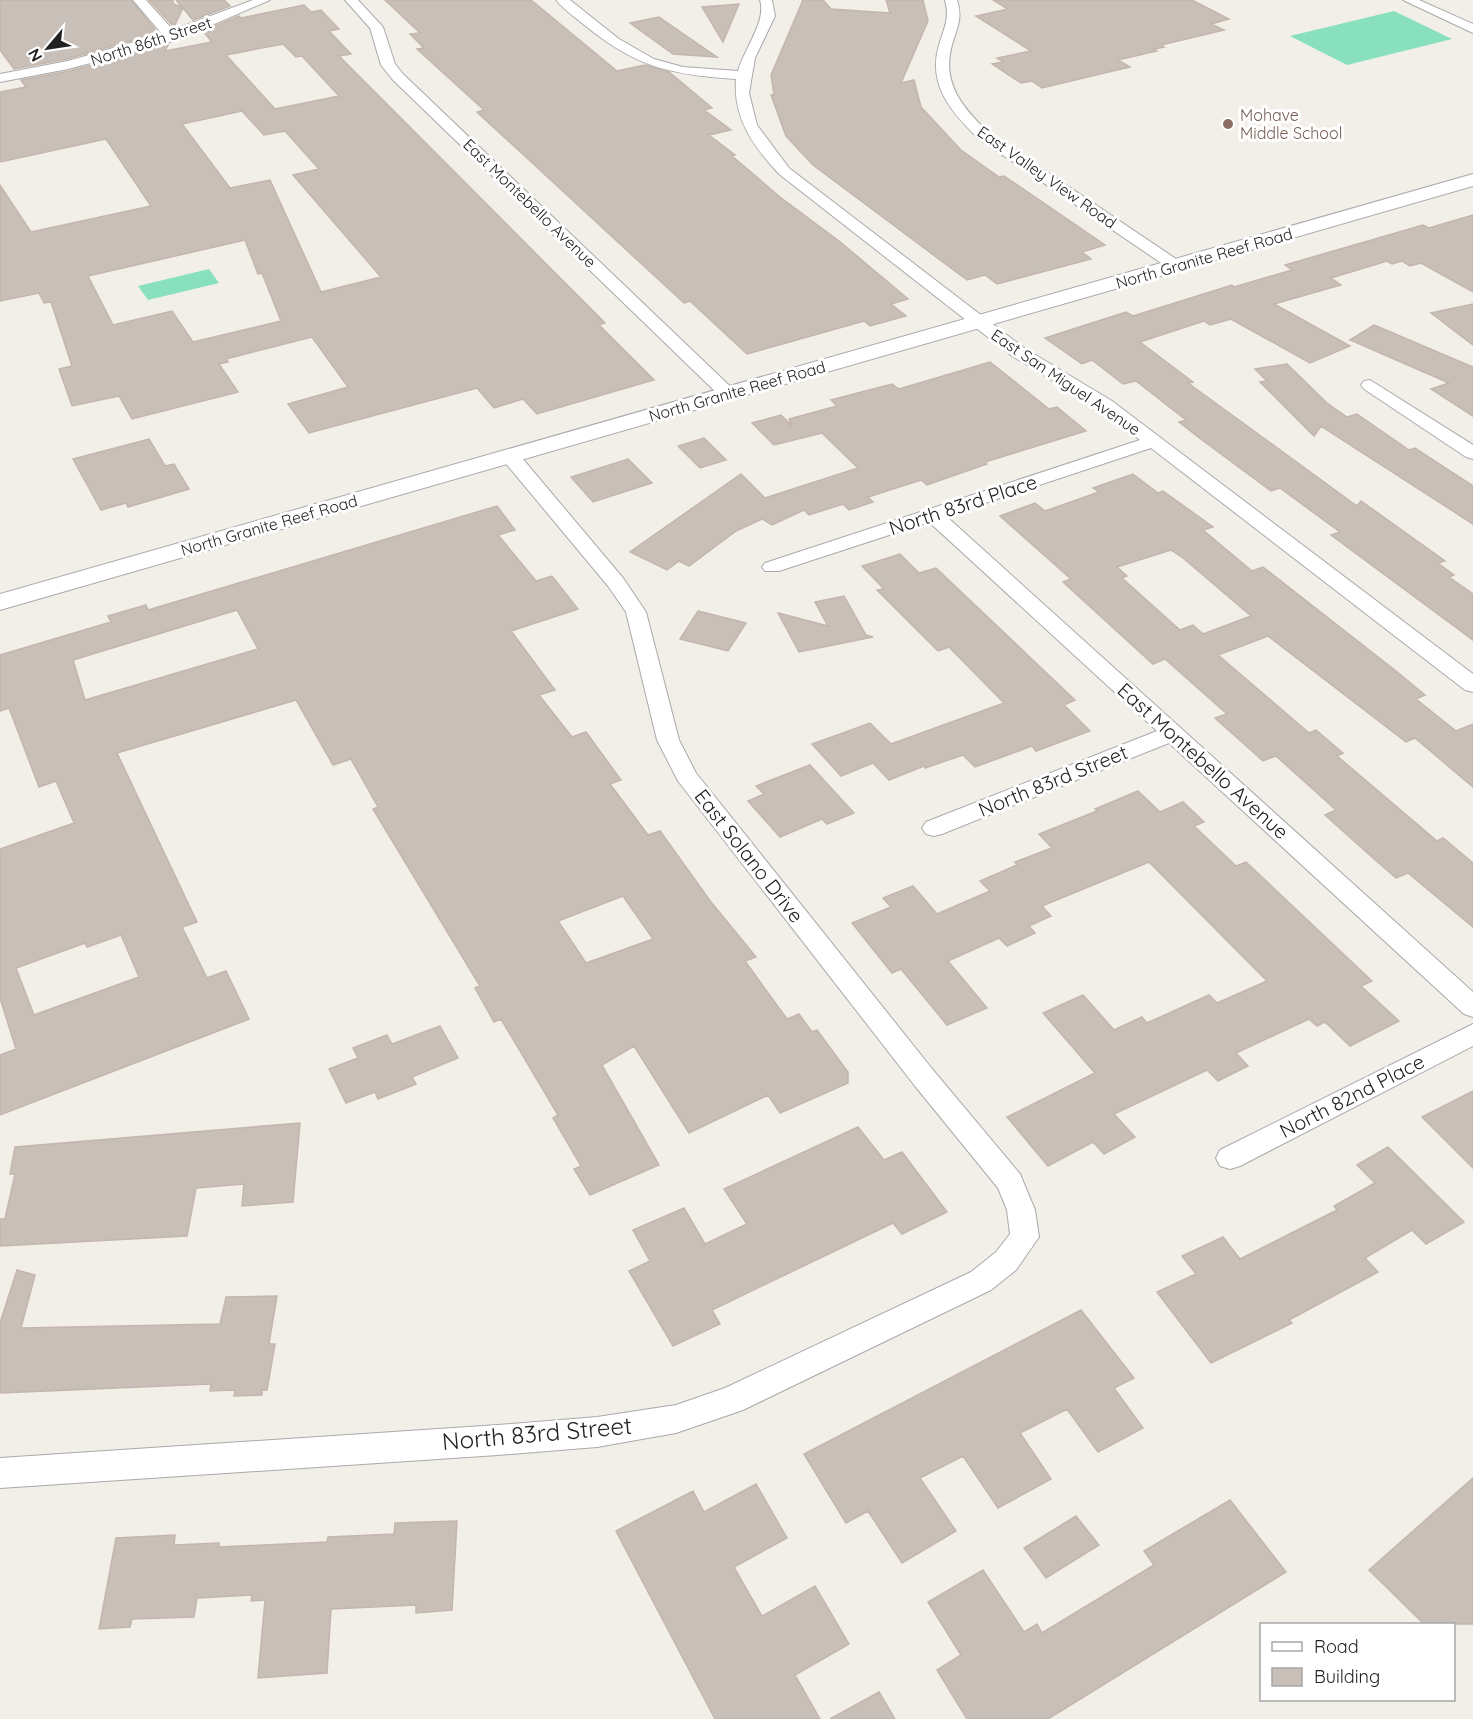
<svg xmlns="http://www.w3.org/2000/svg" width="1473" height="1719" viewBox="0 0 1473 1719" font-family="Quicksand,sans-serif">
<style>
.pitch{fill:#88e0be}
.building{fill:#c7bfb8;stroke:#c4b6ab;stroke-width:1.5;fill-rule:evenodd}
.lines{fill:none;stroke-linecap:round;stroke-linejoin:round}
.minor-casing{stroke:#a9a9a9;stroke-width:2}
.tertiary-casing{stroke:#a9a9a9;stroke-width:2}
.minor{fill:#fff;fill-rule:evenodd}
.tertiary{fill:#fff;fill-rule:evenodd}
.education-dot{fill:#8d6e63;stroke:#fff;stroke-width:2}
.labels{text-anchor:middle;stroke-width:6;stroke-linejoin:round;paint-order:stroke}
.far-street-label{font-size:16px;fill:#222;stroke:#fff}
.far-education-label{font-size:16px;fill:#785e54;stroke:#fff;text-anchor:start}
.street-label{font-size:20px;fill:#222;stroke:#fff}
.near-street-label{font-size:24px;fill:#222;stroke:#fff}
</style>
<rect width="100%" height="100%" fill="#f2efe9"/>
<path class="pitch" d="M1394 11 1452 39 1347 65 1290 36Z
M209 269 219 283 148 300 138 286Z"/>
<path class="building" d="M0 0H131L158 33 67 59 14 69 0 50Z
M149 0H173V4L182 7 176 0H224L230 6 193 20 183 8 174 27Z
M385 0H531L617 71 645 65 669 72 712 108 704 110 731 130 709 135 735 155 732 156 780 197 839 241 908 299 891 304 906 316 870 326 864 321 747 354 690 301 684 303 477 112 484 110 417 49 424 48 410 34 420 33Z
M803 0H823L831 9 890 13 886 0H923L928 21 901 83 914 80 921 107 961 150 999 177 1004 176 1019 186 1105 245 1082 252 1091 259 997 284 985 275 967 280 813 165 786 136 771 95H774L771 75Z
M993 0H1192L1229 19 1211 24 1224 30 1161 45 1164 47 1154 49 1157 51 1118 60 1130 67 1042 88 1032 81 1021 83 992 64 1003 62 997 58 1031 51 976 16 1008 9Z
M739 4 723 42 702 7Z
M304 5 311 12 321 10 339 29 329 31 351 54 339 56 605 323 599 325 654 380 537 414 523 399 494 408 477 388 309 433 288 404 348 387 312 337 226 359 228 362 219 364 238 392 132 419 119 396 72 406 59 369 72 366 51 302 44 303 39 293 0 301V185L31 232 151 206 106 139 0 162V92L26 87 21 80 69 71 168 45 165 51 212 42 203 31 239 16 241 18ZM283 44 296 57 302 56 339 96 275 109 226 55ZM242 111 264 135 285 131 319 169 293 175 381 277 321 292 270 180 230 188 182 124ZM245 240 258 274 262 273 281 321 193 342 172 311 113 325 88 276Z
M659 17 717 57 673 54 630 23Z
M1473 215V292L1421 263 1410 266 1402 261 1392 264 1387 261 1331 278 1341 285 1274 304 1350 346 1310 363 1231 319 1210 325 1204 321 1140 342 1193 382 1188 383 1357 506 1361 501 1445 561 1438 563 1454 575 1449 577 1473 594V640L1331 535 1340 532 1280 488 1271 491 1202 440 1179 422 1186 420 1136 381 1123 384 1092 360 1082 364 1045 338 1126 312 1133 316 1232 285 1234 287 1292 270 1285 265 1423 225 1429 228Z
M1473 304V345L1431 313Z
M1374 325 1473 367V416L1431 389 1449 383 1350 340Z
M990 362 1049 409 1057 407 1086 431 985 462 987 464 927 485 921 480 868 497 873 502 849 510 843 504 809 515 804 510 772 525 762 519 736 531 689 566 679 561 667 570 630 552 741 474 765 498 858 468 822 433 774 445 752 423 781 415 792 426 789 419 837 406 831 400 892 384 899 389Z
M1287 364 1327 403 1347 417 1357 414 1409 450 1415 448 1473 486V524L1321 426 1314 436 1260 382 1267 381 1255 369Z
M704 438 726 460 700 468 678 446Z
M149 439 165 466 174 464 189 489 128 507 126 503 101 510 73 459Z
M628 459 652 483 593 502 571 477Z
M1133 474 1158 493 1163 491 1213 527 1203 530 1252 571 1263 567 1396 671 1425 695 1416 699 1456 731 1473 724V787L1415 738 1406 742 1268 636 1218 655 1309 733 1316 730 1343 753 1337 756 1437 841 1443 838 1473 863V927L1408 873 1396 878 1373 858 1325 815 1336 810 1276 756 1263 761 1235 736 1215 718 1227 714 1165 659 1153 664 1063 582 1071 579 1000 516 1035 503 1045 511 1099 492 1093 488ZM1171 550 1183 558 1251 616 1203 634 1193 625 1180 630 1122 578 1127 576 1117 567Z
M497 506 515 530 498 535 536 581 552 576 578 609 511 631 555 690 539 695 572 737 586 732 621 780 610 784 648 835 660 831 711 902 756 957 745 961 787 1019 799 1014 812 1032 817 1030 848 1072V1083L780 1113 768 1095 689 1133 634 1046 602 1065 659 1165 590 1195 574 1169 581 1166 553 1118 558 1115 501 1019 494 1022 475 988 480 986 373 809 378 807 351 759 333 765 296 700 117 753 197 922 182 927 207 978 226 971 249 1019 0 1115V1055L16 1049 0 998V849L74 823 56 781 39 787 9 708 0 711V655L111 622 108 616 146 605 148 610ZM237 610 258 649 85 700 73 660ZM623 896 653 939 586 963 558 921ZM121 935 139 977 34 1015 16 968 85 943 87 947Z
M900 554 919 573 936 568 1075 700 1064 705 1090 731 1036 751 1032 746 975 767 963 755 925 768 924 766 889 780 873 763 841 776 812 744 870 723 891 744 1004 703 949 647 938 651 877 590 884 589 862 566Z
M844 596 866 635 873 637 799 652 778 613 828 626 815 602Z
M698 611 746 623 728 651 680 639Z
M810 765 854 813 827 824 822 819 780 837 748 801 764 794 756 786Z
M1138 791 1160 812 1183 802 1204 822 1194 826 1236 866 1246 862 1372 981 1361 986 1399 1021 1350 1046 1325 1022 1317 1026 1309 1019 1236 1053 1248 1066 1218 1081 1207 1070 1114 1114 1135 1137 1104 1154 1093 1142 1048 1166 1007 1117 1095 1073 1043 1013 1083 995 1114 1030 1142 1017 1147 1023 1209 995 1217 1003 1267 981 1149 862 1042 906 1051 916 1029 926 1035 933 1007 946 999 938 948 961 987 1008 947 1025 901 969 892 973 852 923 891 907 883 898 913 886 937 914 990 891 980 881 1017 865 1015 862 1052 848 1039 834 1097 811 1095 809Z
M440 1026 458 1058 412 1077 416 1084 378 1099 375 1092 346 1103 329 1069 358 1058 353 1048 387 1035 392 1044Z
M1473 1091V1168L1422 1117Z
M300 1123 293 1202 242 1206 244 1184 196 1188 187 1236 0 1246V1219H5L15 1174H10L15 1147Z
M858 1127 884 1160 902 1152 947 1212 902 1234 893 1223 712 1310 720 1324 673 1346 629 1271 650 1261 633 1230 684 1208 705 1244 747 1224 724 1189Z
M1388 1147 1464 1222 1426 1244 1412 1230 1365 1258 1378 1272 1289 1320 1292 1323 1211 1363 1157 1292 1196 1274 1182 1256 1223 1237 1240 1259 1337 1210 1334 1206 1375 1183 1357 1165Z
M17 1270 35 1275 21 1328 220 1324 226 1297 277 1296 269 1344H275L267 1390H262V1395L234 1396 235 1390 210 1391 211 1384 0 1393V1323Z
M1081 1310 1134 1378 1114 1388 1143 1428 1098 1452 1067 1409 1020 1433 1051 1479 998 1508 963 1456 920 1478 956 1531 902 1563 868 1511 846 1523 804 1454Z
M1473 1478V1624H1424L1369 1570Z
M756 1484 787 1538 734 1567 762 1616 815 1586 849 1644 795 1675 820 1719H715L616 1531 693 1491 704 1512Z
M1230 1500 1286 1572 1048 1719H967L937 1670 961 1655 928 1602 983 1570 1024 1632 1037 1624 1042 1633 1154 1565 1144 1551Z
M1076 1516 1099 1545 1046 1578 1024 1548Z
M457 1521 452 1610 416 1613V1605L331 1609 327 1673 258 1678 265 1600 251 1601 252 1595 197 1598 194 1617 132 1619 130 1627 99 1629 116 1538 175 1535 174 1545 219 1543V1547L327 1542 328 1537 394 1534 395 1523Z
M879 1692 895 1719H830Z"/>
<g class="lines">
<g class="minor-casing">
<path id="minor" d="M133 0H146L173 30 253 0H270L177 40 68 69 0 82V74L68 61 162 34Z
M345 0H358L383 27 395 64 403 74 734 390 737 394 734 398H722L393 80 381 65 370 28Z
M556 0H570L619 39 654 59 683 67 738 71C744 49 767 21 760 0H772L775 16 755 58 749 93 757 125 789 168 1024 348 1112 401 1473 674V692L1465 690 1151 448 946 516 1473 992V1017L1464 1014 1169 743 942 834 934 836 926 834 922 828 926 822 1157 731 929 522 779 571H765L762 567 765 563 1140 440 1100 409 1012 356 779 174C753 146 733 118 736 79 674 75 637 68 587 27 577 19 564 10 556 0Z
M945 0H957C963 18 957 28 952 45 941 83 963 108 989 133L1182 263 1184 266 1182 269H1170L979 139C952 113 927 85 939 45 944 28 950 18 945 0Z
M1403 0H1419L1473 24V33Z
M1370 380 1473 445V459L1466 457 1364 389 1361 385 1364 381Z
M510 450 517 452 623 578 646 612 679 740 696 773 933 1070 1020 1174 1035 1210 1039 1237 1016 1270 991 1290 743 1410 676 1433 597 1447 498 1455 0 1488V1458L498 1425 597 1417 676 1405 725 1388 971 1272 996 1252 1010 1234 1007 1210 998 1188 915 1086 678 781 657 740 626 612 608 586 503 460 501 456 503 452Z
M1473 1024V1046L1240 1166 1230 1169 1220 1166 1216 1158 1220 1150Z"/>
</g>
<g class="tertiary-casing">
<path id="tertiary" d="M1473 174V186L0 610V594Z"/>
</g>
<use href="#minor" class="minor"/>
<use href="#tertiary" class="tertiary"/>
</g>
<circle class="education-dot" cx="1228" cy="124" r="6"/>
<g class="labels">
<g class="far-street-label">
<text transform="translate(151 41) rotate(-18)" y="6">North 86th Street</text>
<text transform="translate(1047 177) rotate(35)" y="6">East Valley View Road</text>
<text transform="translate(530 203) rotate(44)" y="6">East Montebello Avenue</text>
<text transform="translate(1204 258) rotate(-16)" y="6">North Granite Reef Road</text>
<text transform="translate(1066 382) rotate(34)" y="6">East San Miguel Avenue</text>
<text transform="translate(737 391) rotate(-16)" y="6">North Granite Reef Road</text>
<text transform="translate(269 525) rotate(-16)" y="6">North Granite Reef Road</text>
</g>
<g class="far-education-label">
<text x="1240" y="121">Mohave<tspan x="1240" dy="18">Middle School</tspan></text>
</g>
<g class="street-label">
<text transform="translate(963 505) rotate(-18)" y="7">North 83rd Place</text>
<text transform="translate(1203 761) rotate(42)" y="7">East Montebello Avenue</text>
<text transform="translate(1053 781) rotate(-22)" y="7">North 83rd Street</text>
<text transform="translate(749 856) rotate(52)" y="7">East Solano Drive</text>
<text transform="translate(1352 1096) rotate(-27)" y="7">North 82nd Place</text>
</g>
<g class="near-street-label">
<text transform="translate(537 1434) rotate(-5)" y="8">North 83rd Street</text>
</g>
</g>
<rect x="1260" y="1623" width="195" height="78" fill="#ffffff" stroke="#a7a7a7" stroke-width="1.5"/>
<rect x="1272" y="1642" width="30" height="9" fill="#ffffff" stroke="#a7a7a7" stroke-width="1.5"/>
<text x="1314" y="1653" font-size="18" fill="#222222">Road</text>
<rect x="1272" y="1668" width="30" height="18" fill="#c7bfb8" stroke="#a7a7a7" stroke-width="1.5"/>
<text x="1314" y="1683" font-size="18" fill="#222222">Building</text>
<g transform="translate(48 48) rotate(241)" stroke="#ffffff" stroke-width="4.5" paint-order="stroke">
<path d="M0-4.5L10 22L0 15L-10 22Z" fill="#222222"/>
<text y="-9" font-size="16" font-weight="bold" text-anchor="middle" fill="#222222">N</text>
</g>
</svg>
